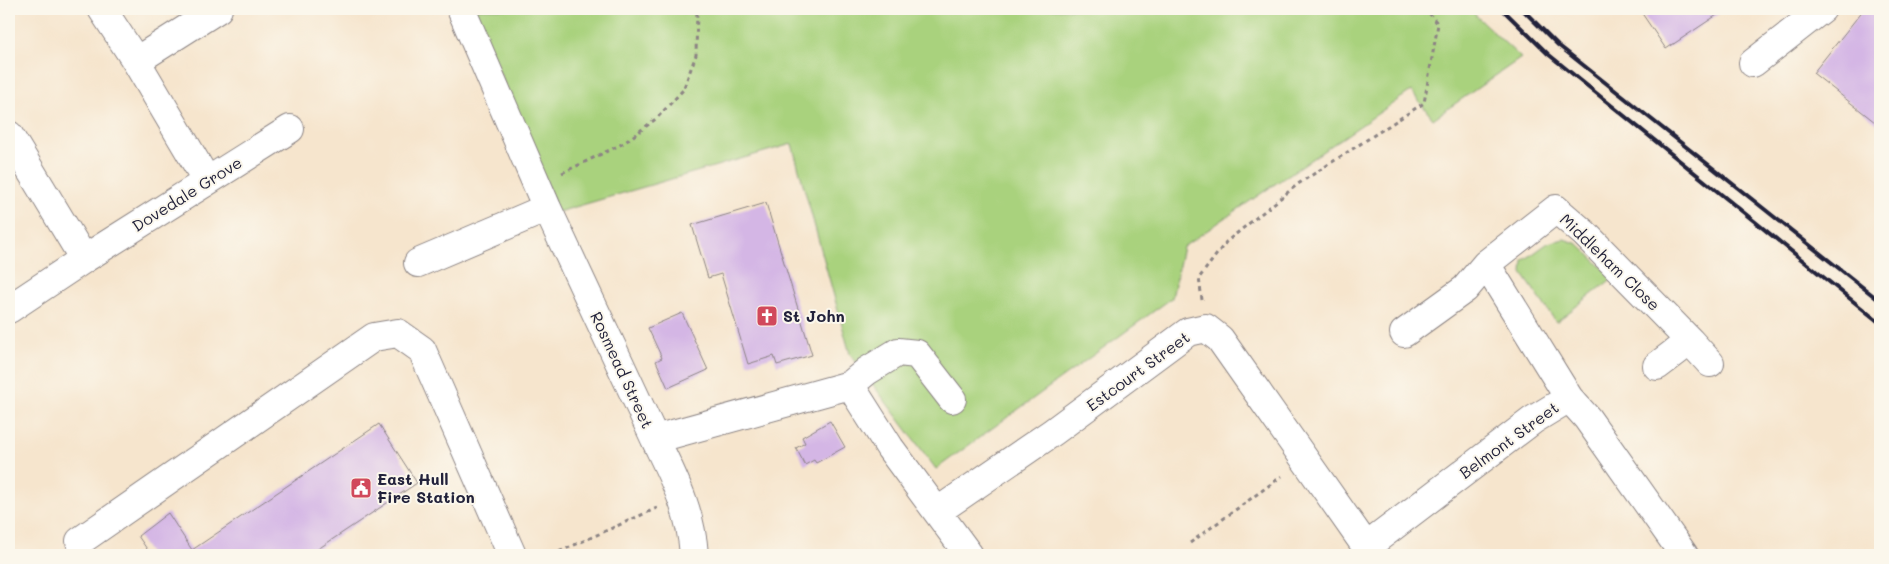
<svg xmlns="http://www.w3.org/2000/svg" width="1889" height="564" viewBox="0 0 1889 564" font-family="Mali,sans-serif">
<style>
.green{fill:#a9d27d;stroke:#667a5c}
.building{fill:#d4b6e5}
.lines{fill:none;stroke-linecap:round;stroke-linejoin:round}
.minor-casing{stroke:#8c8484;stroke-width:30}
.path{stroke:#8c8484;stroke-width:3;stroke-dasharray:4 4;stroke-linecap:butt}
.minor{stroke:#fff;stroke-width:28}
.rail{stroke:#22223b;stroke-width:4}
.labels{text-anchor:middle;stroke-width:4;stroke-linejoin:round;paint-order:stroke}
.street-label{font-size:16px;fill:#22223b;stroke:#fbf7ec}
.poi-label{font-size:16px;font-weight:bold;fill:#22223b;stroke:#fbf7ec;text-anchor:start}
</style>
<rect width="100%" height="100%" fill="#fbf7ec"/>
<filter id="ink" filterUnits="userSpaceOnUse"><feTurbulence type="fractalNoise" baseFrequency=".02" numOctaves="2"/><feDisplacementMap in="SourceGraphic" scale="10" xChannelSelector="R" yChannelSelector="G"/><feConvolveMatrix kernelMatrix="1 2 1 2 8 2 1 2 1" color-interpolation-filters="sRGB"/></filter>
<filter id="wash" filterUnits="userSpaceOnUse"><feTurbulence type="fractalNoise" baseFrequency=".0096" numOctaves="4" result="noise"/><feDisplacementMap in="SourceGraphic" scale="20" xChannelSelector="R" yChannelSelector="G"/><feGaussianBlur stdDeviation="1.12" result="paint"/><feColorMatrix in="noise" values="0 0 0 0 0 0 0 0 0 0 0 0 0 0 0 0 0 1.4 0 .05"/><feComposite in="paint" operator="in"/></filter>
<g filter="url(#wash)">
<rect width="100%" height="100%" fill="#f6e5cd"/>
<path class="green" d="M473 9H1469L1521 58 1433 119 1411 91 1183 247 1172 298 936 469 850 354 792 144 558 212Z
M1564 239 1578 244 1613 278 1556 322 1522 273 1523 261 1548 243Z"/>
<g id="blocks">
<path class="building" d="M1639 9H1726L1666 49Z
M1864 9H1880V126L1813 73Z
M766 203 812 355 777 365 774 356 748 364 721 274 708 278 692 225Z
M682 313 708 370 668 388 656 361 662 358 648 328Z
M830 421 845 447 816 463 814 460 805 465 796 448 805 443 802 437Z
M379 424 417 483 309 555H151L138 536 168 513 192 550Z"/>
</g>
</g>
<g filter="url(#ink)">
<use href="#blocks" fill-opacity="0" stroke="#8c8484" stroke-width="1"/>
<g class="lines">
<g class="minor-casing">
<path id="minor" d="M102 9 136 61 207 181
M461 9 547 208 655 439 850 385 890 448 969 555
M136 61 218 9
M1753 63 1822 9
M9 135 84 259
M418 263 547 208
M9 309 84 259 290 129
M1404 333 1465 289 1486 264
M1657 366 1690 341
M850 385 867 371 898 352 917 354 952 399
M1569 398 1486 264 1556 209 1585 234 1690 341 1710 363
M655 439C674 479 691 510 694 555
M938 511 1053 432 1188 332 1206 328 1220 339 1372 555
M80 541 374 337 398 333 422 350 512 555
M1366 547 1533 420 1569 398 1587 418 1684 555"/>
</g>
<path class="path" d="M562 173 624 143 657 118 683 90 696 55 697 9
M1202 300 1199 278 1226 242 1298 184 1424 103 1438 24 1426 9
M1190 543 1282 476
M552 555 657 508"/>
<use href="#minor" class="minor"/>
<path class="rail" d="M1502 9 1548 54 1880 323
M1522 9 1558 45 1880 301"/>
</g>
</g>
<defs>
<g id="church-square" transform="scale(1.125)"><rect x="-9" y="-9" width="18" height="18" rx="4" fill="#d1495b" stroke="#fbf7ec"/><path d="M-1.2-6h2.4v3.5h3.3v2.4h-3.3V6h-2.4V-.1h-3.3v-2.4h3.3Z" fill="#fff"/></g>
<g id="civic-square" transform="scale(1.125)"><rect x="-9" y="-9" width="18" height="18" rx="4" fill="#d1495b" stroke="#fbf7ec"/><path d="M-.6-6.5H3V-4.5H.6V-3L4-1V1h2V6H-6V1h2V-1L-.6-3ZM-1.2 2.5V6h2.4V2.5Z" fill="#fff"/></g>
</defs>
<g fill-rule="evenodd">
<use href="#church-square" x="767" y="316"/>
<use href="#civic-square" x="361" y="488"/>
</g>
<g class="labels">
<g class="street-label">
<text transform="translate(187 194) rotate(-32)" y="6">Dovedale Grove</text>
<text transform="translate(1610 262) rotate(44)" y="6">Middleham Close</text>
<text transform="translate(622 370) rotate(65)" y="6">Rosmead Street</text>
<text transform="translate(1138 371) rotate(-36)" y="6">Estcourt Street</text>
<text transform="translate(1509 440) rotate(-36)" y="6">Belmont Street</text>
</g>
<g class="poi-label">
<text x="783" y="322">St John</text>
<text x="377" y="485">East Hull<tspan x="377" dy="18">Fire Station</tspan></text>
</g>
</g>
<rect width="1889" height="564" fill="none" stroke="#fbf7ec" stroke-width="30"/>
</svg>
